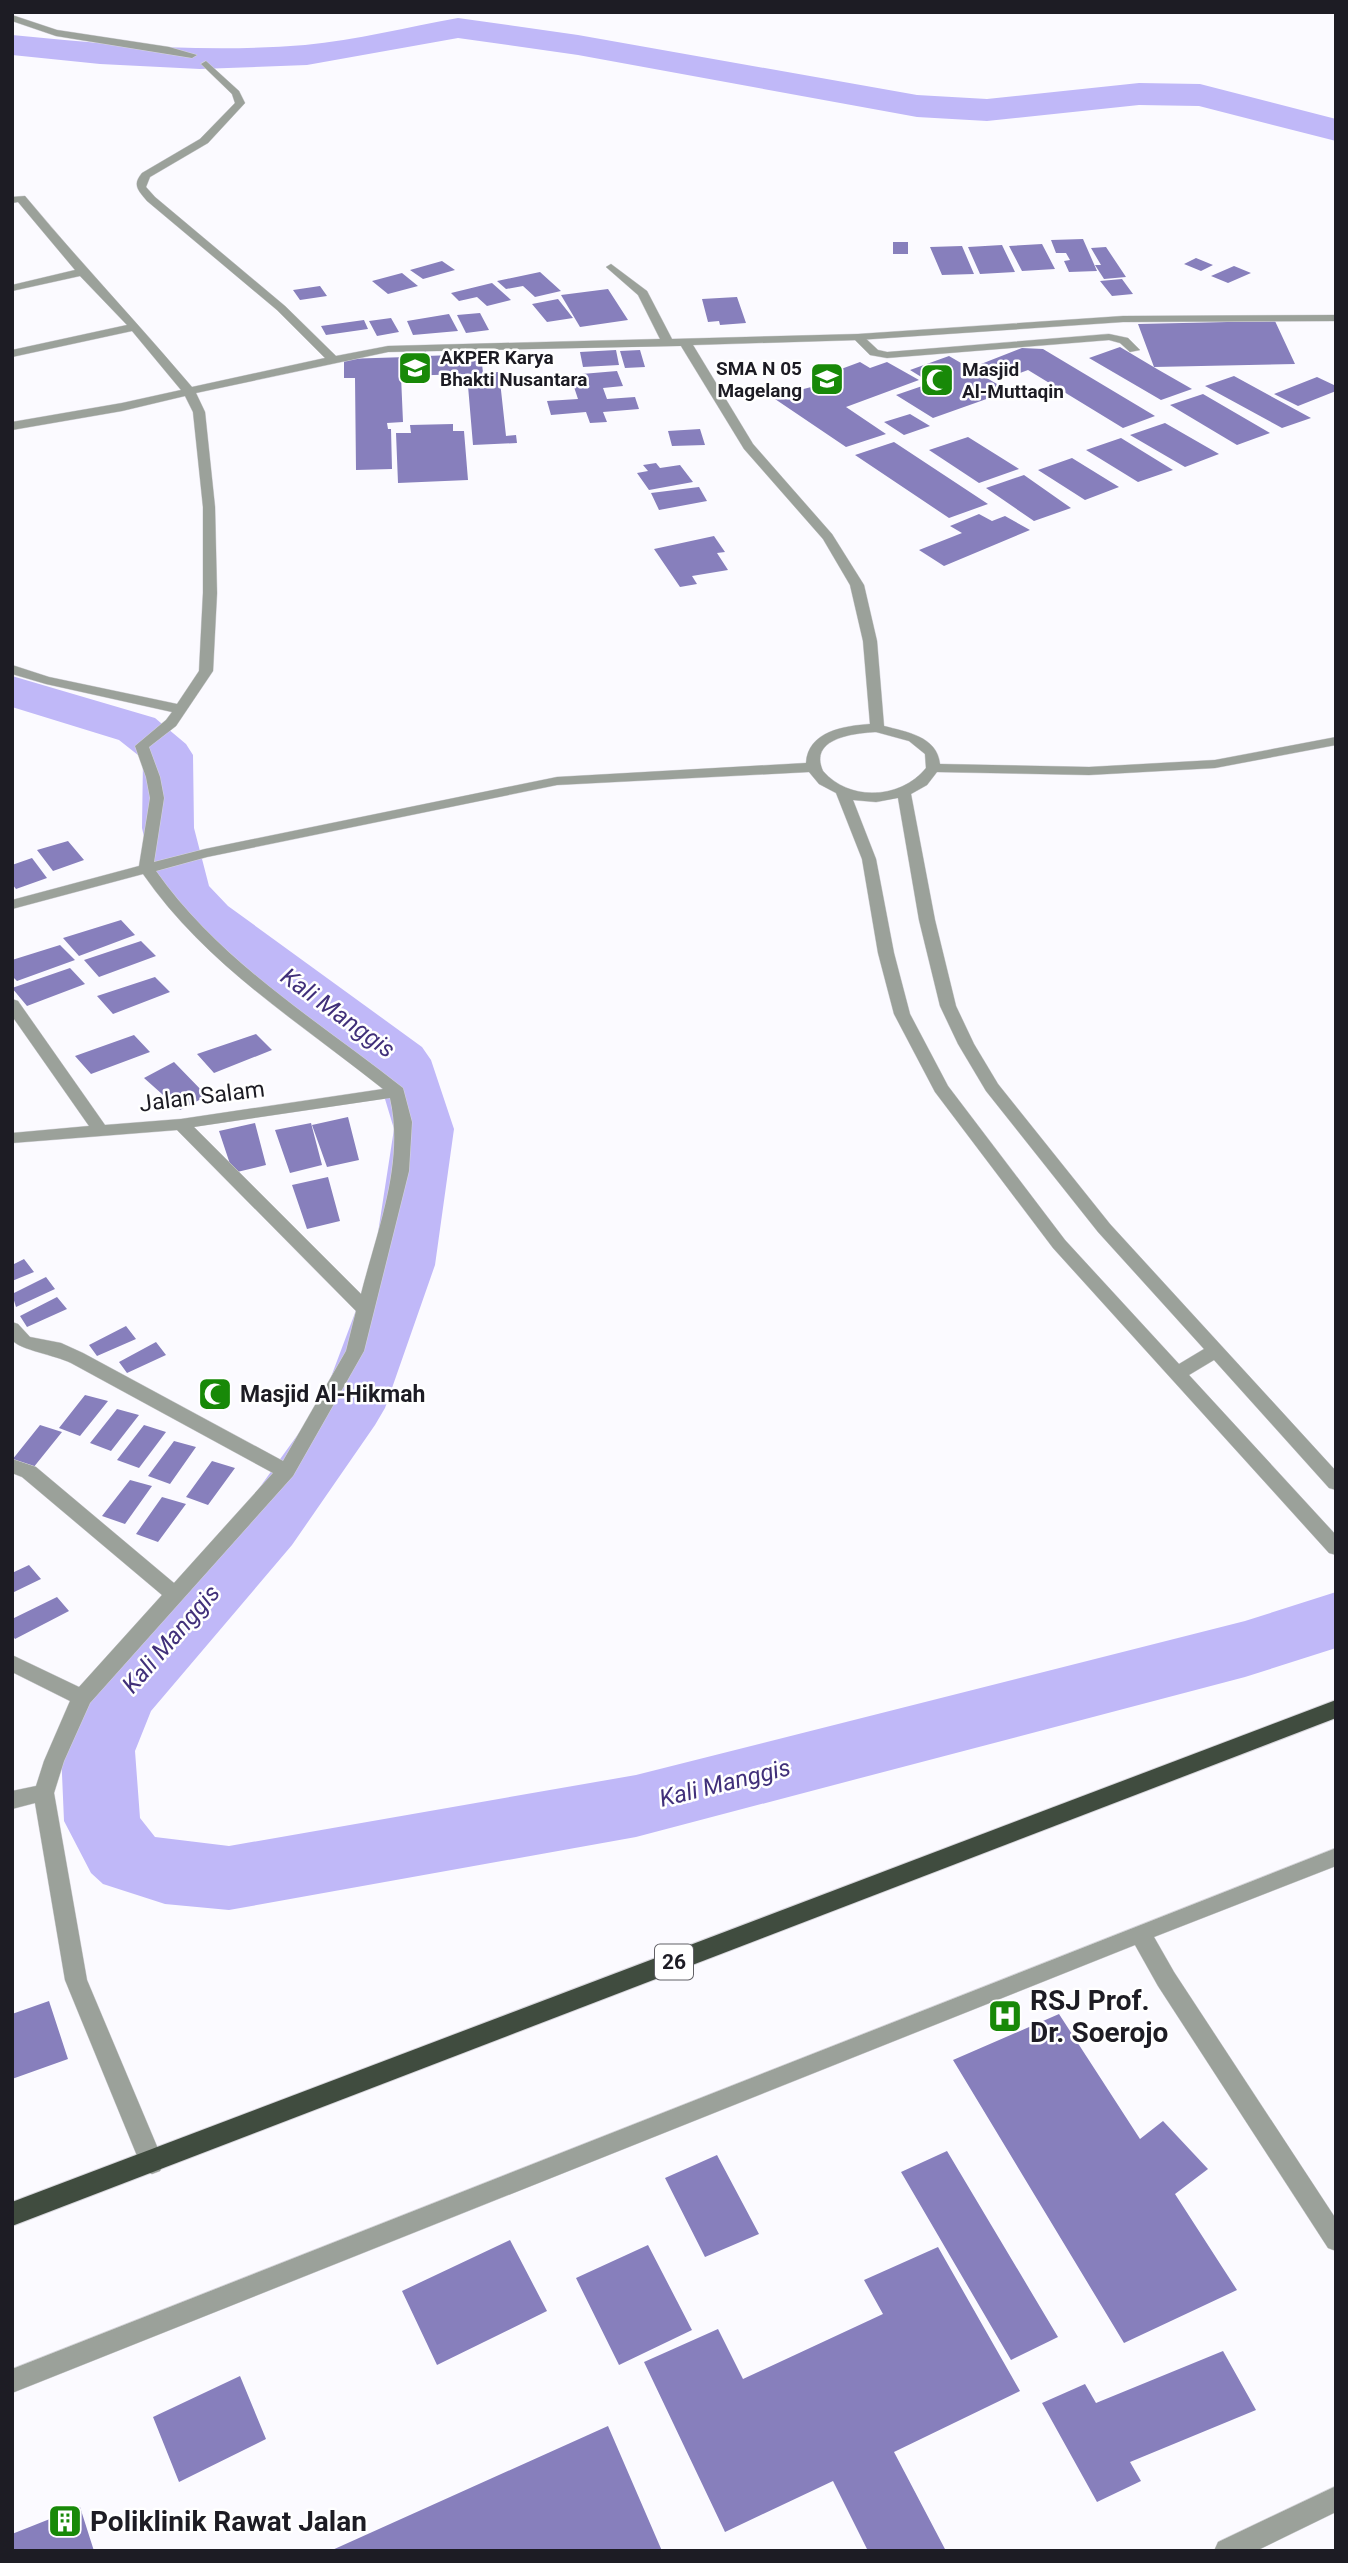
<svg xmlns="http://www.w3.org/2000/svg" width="1348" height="2563" viewBox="0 0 1348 2563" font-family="Roboto,sans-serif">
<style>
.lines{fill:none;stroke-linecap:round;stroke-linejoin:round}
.river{fill:#c0b8f8;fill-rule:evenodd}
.building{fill:#877fbc}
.service-casing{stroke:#d7d6dc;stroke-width:1}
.minor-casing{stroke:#d7d6dc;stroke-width:1}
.trunk-casing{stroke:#d7d6dc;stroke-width:2}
.service{fill:#9ba19a;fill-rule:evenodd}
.minor{fill:#9ba19a;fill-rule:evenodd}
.trunk{fill:#404c3f;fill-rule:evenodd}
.labels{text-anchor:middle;stroke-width:5;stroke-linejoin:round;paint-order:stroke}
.far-poi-label{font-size:19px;font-weight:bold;fill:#1d1c24;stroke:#fff;text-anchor:start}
.shield{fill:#fff;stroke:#616066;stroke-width:2}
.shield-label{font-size:21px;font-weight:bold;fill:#1d1c24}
.street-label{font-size:23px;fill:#1d1c24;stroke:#fff}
.poi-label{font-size:23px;font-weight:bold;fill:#1d1c24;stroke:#fff;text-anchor:start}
.water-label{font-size:24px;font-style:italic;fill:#41307a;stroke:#fff}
.near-poi-label{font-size:28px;font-weight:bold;fill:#1d1c24;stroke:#fff;text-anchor:start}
</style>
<rect width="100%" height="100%" fill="#fbfaff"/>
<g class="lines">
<path class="river" d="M458 18 578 35 917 95 987 99 1139 83 1200 84 1336 119V141L1199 106 1139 105 987 121 917 117 578 55 458 38 307 65 200 69 100 64 12 55V35C110 45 208 53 305 45 356 40 408 27 458 18Z
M12 676 155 718 186 744 193 755 194 828 209 886 228 906 422 1047 431 1060 454 1129 435 1265 385 1408 375 1425 292 1545 151 1711 135 1751 140 1818 155 1837 229 1846 636 1775 1245 1621 1336 1592V1648L1245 1677 636 1837 229 1910 165 1904 103 1884 91 1873 64 1821 61 1751 95 1675 244 1509 322 1401 373 1265 394 1129 376 1069 190 930 156 890 142 828 143 759 119 740 12 707Z"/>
</g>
<path class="building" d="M1083 239 1097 271 1069 272 1064 261 1070 260 1066 253H1056L1051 240Z
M893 242H908V254H893Z
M1042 244 1055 269 1022 271 1009 246Z
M1002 245 1015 272 980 274 968 247Z
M962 246 974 274 942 275 930 247Z
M1106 247 1126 277 1104 279 1095 265H1101L1091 248Z
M1196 258 1213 265 1201 271 1184 264Z
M442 261 455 270 423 279 410 270Z
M1234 266 1251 273 1228 283 1211 276Z
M540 272 561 291 535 297 523 286 506 289 497 281Z
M402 273 418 286 388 294 372 281Z
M1122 279 1133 294 1112 296 1100 281Z
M492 283 511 300 487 306 477 297 459 301 451 293Z
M320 286 327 296 300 300 293 290Z
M608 289 628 320 580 327 561 295Z
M737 297 746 323 720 325 719 321 708 322 702 299Z
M558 299 573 318 547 322 532 304Z
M480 313 489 330 466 333 457 315Z
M449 314 458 331 413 335 407 321Z
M391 318 399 332 377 336 369 321Z
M364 320 368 329 326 335 321 326Z
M1275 321 1295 364 1154 367 1138 324Z
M1120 347 1157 369 1192 389 1161 400 1089 358Z
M1022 348 1043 349 1155 416 1123 428 1028 370 1007 378 981 364Z
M616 350 619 365 583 367 580 352Z
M640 350 645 367 625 368 620 351Z
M406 351H426V356L481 354 483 373 499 372 506 436 516 435 517 443 473 445 467 374 401 376 403 422 387 423 388 429H391L392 469 356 470 355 378H344V359L407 357Z
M949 356 1009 391 933 418 896 395 931 383 910 370Z
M860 362 870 368 887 362 919 380 846 407 886 434 846 447 772 397 835 381 825 375Z
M617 371 623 386 603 388 607 399 635 397 639 409 603 412 607 422 590 423 586 412 551 415 547 401 578 399 570 375Z
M1234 376 1311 418 1282 428 1205 386Z
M1317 377 1336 386V391L1298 406 1274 394Z
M1203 394 1270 433 1237 445 1170 405Z
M910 414 930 426 904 435 884 422Z
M1165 423 1219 454 1185 467 1130 435Z
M453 424V431H464L468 480 398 483 396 433H411L410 425Z
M700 429 705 445 672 446 668 431Z
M968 437 1019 469 979 483 929 450Z
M1121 438 1173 470 1138 482 1086 450Z
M894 442 988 504 949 518 855 455Z
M1072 458 1119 487 1085 500 1038 470Z
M656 463 660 468 680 465 693 482 649 490 637 473 648 471 643 465Z
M1024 475 1071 508 1034 521 986 488Z
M699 487 707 501 659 510 651 493Z
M979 514 992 521 1005 516 1030 530 944 566 919 550 962 533 950 526Z
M714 536 725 552 717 553 728 570 692 576 697 584 680 587 654 549Z
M68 841 84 860 53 871 37 850Z
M32 858 47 878 16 889 12 884V865Z
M121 920 135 935 79 956 63 938Z
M141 941 156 956 99 977 84 960Z
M60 945 75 960 17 981 12 976V960Z
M70 968 85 984 27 1006 12 988Z
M155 977 170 992 113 1014 97 996Z
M256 1034 272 1050 214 1073 197 1054Z
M134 1035 150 1052 91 1074 75 1056Z
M174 1062 207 1096 180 1110 144 1078Z
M348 1117 359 1160 327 1167 312 1125Z
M255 1123 266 1165 233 1173 219 1131Z
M311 1123 322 1165 290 1173 275 1130Z
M328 1177 340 1221 307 1229 292 1185Z
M24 1259 34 1272 12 1281V1265Z
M46 1277 55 1289 16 1307 12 1294Z
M57 1297 67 1309 27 1327 20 1316Z
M126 1326 136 1339 97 1356 89 1345Z
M156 1342 166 1355 127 1373 119 1362Z
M85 1395 108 1401 80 1436 59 1428Z
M117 1409 139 1415 111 1451 90 1443Z
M40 1425 62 1432 33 1468 12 1460Z
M144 1425 166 1432 139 1468 117 1460Z
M174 1441 196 1447 170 1484 148 1476Z
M212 1461 235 1468 208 1505 186 1497Z
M130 1480 152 1486 125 1524 102 1516Z
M162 1497 186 1504 158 1542 136 1534Z
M29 1565 41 1579 12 1593V1573Z
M57 1597 69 1611 15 1639 12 1635V1619Z
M49 2001 68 2059 12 2079V2014Z
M1059 2014 1140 2139 1163 2121 1208 2169 1175 2194 1237 2290 1124 2343 953 2060Z
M947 2151 1058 2337 1011 2360 901 2172Z
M717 2155 759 2234 705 2257 665 2178Z
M510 2240 547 2311 437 2365 402 2291Z
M648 2245 692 2330 619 2365 576 2278Z
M938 2247 1020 2391 894 2452 946 2551H868L833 2481 725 2532 644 2362 718 2329 743 2379 883 2314 864 2280Z
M1223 2351 1256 2410 1130 2462 1141 2481 1097 2502 1042 2403 1085 2384 1096 2403Z
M240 2376 266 2439 179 2482 153 2417Z
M608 2426 662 2551H330Z
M80 2507 94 2551H12V2534Z"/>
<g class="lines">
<g class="service-casing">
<path id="service" d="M1109 334 1128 338 1140 350 1130 352 1120 343 1109 340 887 358 870 355 852 337 862 335 878 350 887 352Z
M1336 1848V1866L1154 1937 1174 1972 1336 2219V2251L1328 2248 1158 1986 1135 1945 12 2393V2369Z
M1336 2486V2512L1256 2551H1214L1218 2542Z"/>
</g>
<g class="minor-casing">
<path id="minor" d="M12 15 57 30 169 47 197 55 192 58 56 36 12 21Z
M206 61 239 91 245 103 208 143 150 177 146 187 155 197 285 306 336 356 388 346 660 339 638 295 606 267 611 264 647 291 672 339 858 334 1123 316 1336 315V321L1123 322 858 340 693 345 753 444 832 534 864 585 877 641 884 726C906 732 937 736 940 764L1089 767 1215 760 1336 737V745L1215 768 1089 775 937 772 927 785 911 794 935 920 956 1006 974 1044 998 1084 1110 1224 1336 1471V1490L1329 1488 1214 1360 1189 1375 1336 1535V1555L1329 1553 1053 1248 935 1092 894 1014 878 953 862 859 836 793 819 784 809 772 557 785 207 857 156 871C220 962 317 1020 403 1088L412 1122 409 1171 364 1351 293 1476 90 1703 64 1761 54 1793 87 1980 164 2163 160 2171 152 2174 144 2171 140 2163 65 1980 35 1803 12 1809V1791L36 1786 44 1761 70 1701 12 1672V1655L79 1687 162 1595 22 1477 12 1473V1459L36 1467 174 1583 273 1473 71 1363C55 1355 20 1350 12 1340V1322L18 1324 30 1337 61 1343 83 1353 283 1461 346 1351 356 1311 177 1130 12 1143V1133L89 1126 12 1016V999L18 1001 105 1125 181 1119 383 1089C298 1021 206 965 143 874L12 909V900L139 866 150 798 146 777 135 746 166 720 172 712 46 684 12 674V665L49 677 177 704 199 671 203 593V507L193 412 185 396 122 411 12 430V422L122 403 181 390 132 331 12 357V350L127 325 80 276 12 291V285L75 270 18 202 12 203V197L25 196C79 261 137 322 192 387L325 358 277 310 147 201C138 190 132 185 142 173L200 139 235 103 232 94 201 64ZM681 346 744 449 823 539 850 585 863 641 870 724C844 726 808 731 806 763L557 777 205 849 154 862 164 798 160 777 149 747 176 726 213 671 217 593 215 507 205 412 196 393 388 352ZM876 732 909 741 925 754 926 768C901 799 850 802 823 771 808 738 855 733 876 732ZM898 798 919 920 940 1006 958 1044 986 1091 1098 1232 1204 1349 1179 1364 1065 1240 948 1086 910 1014 894 953 876 859 853 800 876 802ZM390 1098C405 1163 377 1231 361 1294L194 1127Z"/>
</g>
<g class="trunk-casing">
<path id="trunk" d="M1336 1700V1718L12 2226V2202Z"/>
</g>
<use href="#service" class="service"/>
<use href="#minor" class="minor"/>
<use href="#trunk" class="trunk"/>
</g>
<defs>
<g id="university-square" transform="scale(1.75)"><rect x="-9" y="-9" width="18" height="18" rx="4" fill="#188908" stroke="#fff"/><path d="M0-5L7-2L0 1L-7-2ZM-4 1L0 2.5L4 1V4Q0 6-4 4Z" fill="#fff"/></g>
<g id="school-square" transform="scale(1.75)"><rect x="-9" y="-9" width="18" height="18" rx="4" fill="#188908" stroke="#fff"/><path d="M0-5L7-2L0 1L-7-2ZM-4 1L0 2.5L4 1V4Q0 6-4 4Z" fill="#fff"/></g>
<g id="mosque-square" transform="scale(1.75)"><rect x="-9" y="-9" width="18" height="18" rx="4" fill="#188908" stroke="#fff"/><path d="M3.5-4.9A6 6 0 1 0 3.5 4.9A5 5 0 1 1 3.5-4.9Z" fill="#fff"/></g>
<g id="hospital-square" transform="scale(1.75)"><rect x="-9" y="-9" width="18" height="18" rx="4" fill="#188908" stroke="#fff"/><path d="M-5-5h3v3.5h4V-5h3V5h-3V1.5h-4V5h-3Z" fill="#fff"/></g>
<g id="building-square" transform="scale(1.75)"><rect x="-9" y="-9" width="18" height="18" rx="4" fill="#188908" stroke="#fff"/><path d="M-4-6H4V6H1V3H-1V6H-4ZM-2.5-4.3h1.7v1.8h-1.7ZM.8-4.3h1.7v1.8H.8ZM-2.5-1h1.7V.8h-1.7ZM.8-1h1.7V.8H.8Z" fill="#fff"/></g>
</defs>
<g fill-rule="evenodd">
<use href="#university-square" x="415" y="368"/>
<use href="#school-square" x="827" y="379"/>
<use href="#mosque-square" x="937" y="380"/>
<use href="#mosque-square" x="215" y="1394"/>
<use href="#hospital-square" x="1005" y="2016"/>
<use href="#building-square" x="65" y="2521"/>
</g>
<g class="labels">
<g class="far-poi-label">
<text x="440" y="364">AKPER Karya<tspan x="440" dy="22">Bhakti Nusantara</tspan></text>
<text x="802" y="375" text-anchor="end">SMA N 05<tspan x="802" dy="22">Magelang</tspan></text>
<text x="962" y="376">Masjid<tspan x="962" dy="22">Al-Muttaqin</tspan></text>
</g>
<rect class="shield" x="655" y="1944.5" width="38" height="35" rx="5"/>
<g class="shield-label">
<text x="674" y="1969">26</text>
</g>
<g class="street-label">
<text transform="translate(202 1096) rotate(-7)" y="8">Jalan Salam</text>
</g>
<g class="poi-label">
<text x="240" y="1402">Masjid Al-Hikmah</text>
</g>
<g class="water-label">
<text transform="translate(338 1013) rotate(36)" y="8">Kali Manggis</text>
<text transform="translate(171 1639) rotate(-49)" y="8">Kali Manggis</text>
<text transform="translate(725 1783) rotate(-14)" y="8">Kali Manggis</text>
</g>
<g class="near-poi-label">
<text x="1030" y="2010">RSJ Prof.<tspan x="1030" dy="32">Dr. Soerojo</tspan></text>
<text x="90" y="2531">Poliklinik Rawat Jalan</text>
</g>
</g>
<rect width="1348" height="2563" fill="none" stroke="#1d1c24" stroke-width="28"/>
</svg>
